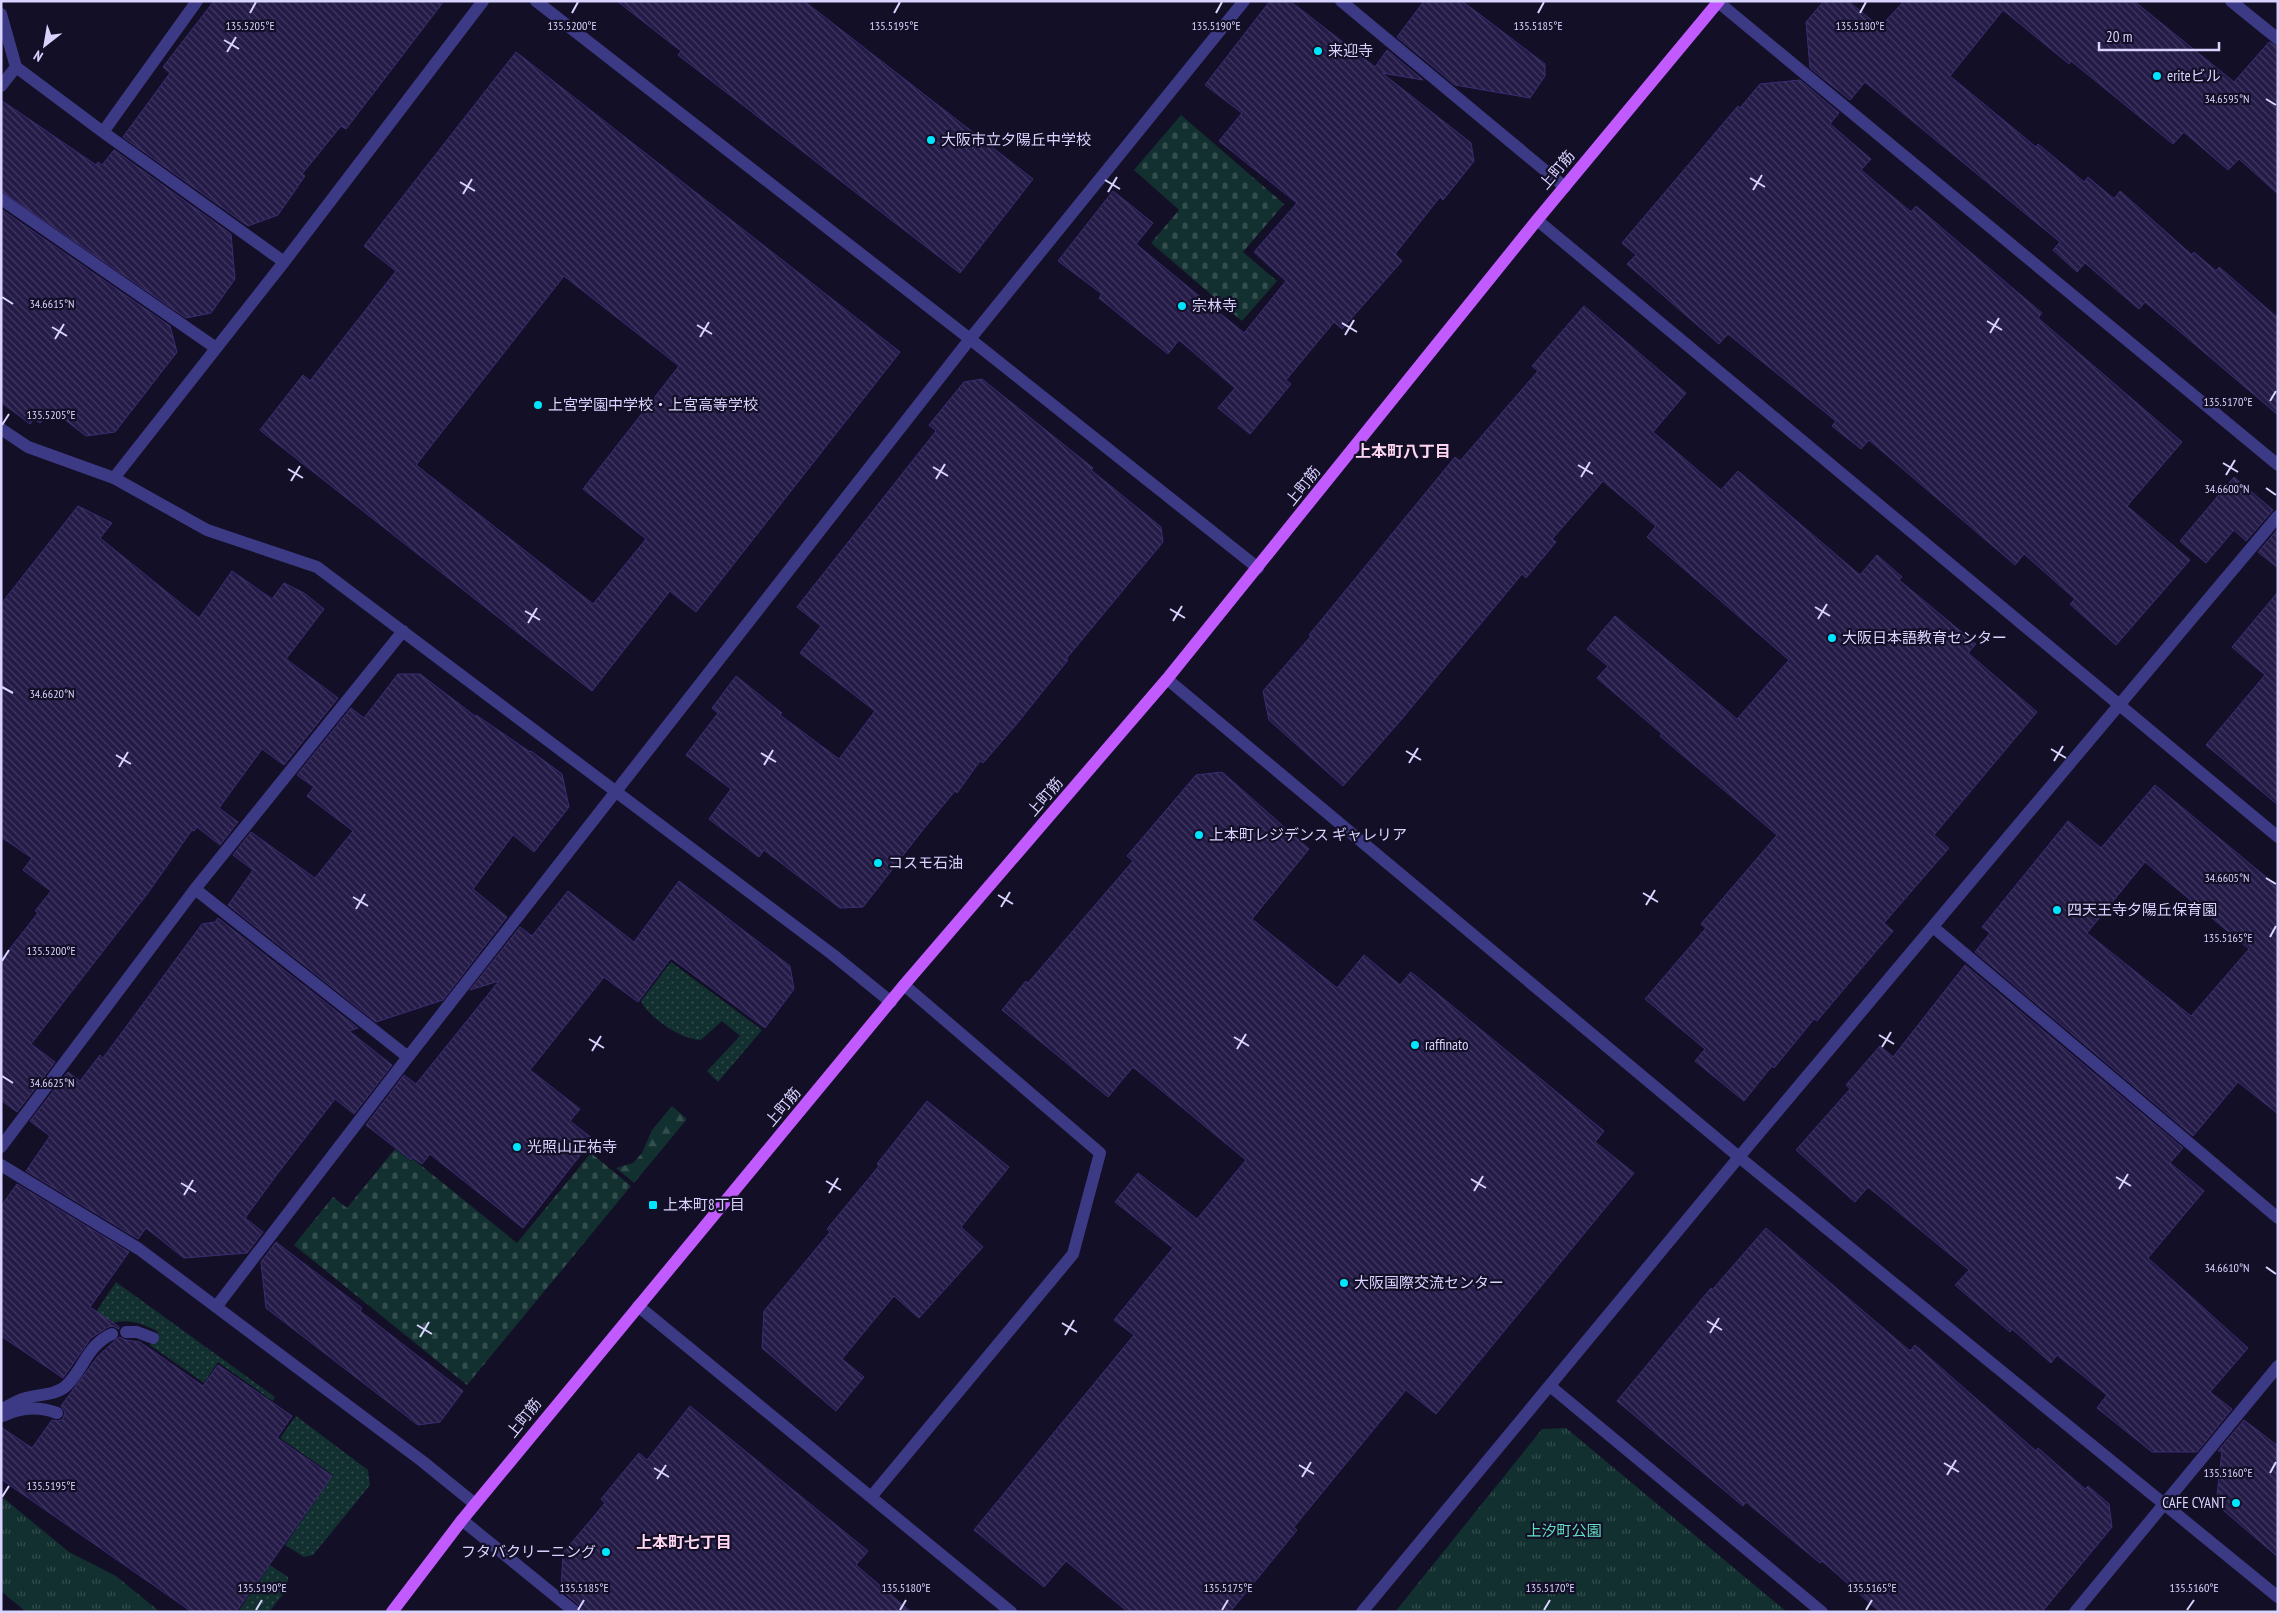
<svg xmlns="http://www.w3.org/2000/svg" width="2279" height="1613" viewBox="0 0 2279 1613" font-family="'PT Sans Narrow','Noto Sans JP',sans-serif">
<style>
.grass{fill:url(#grass-dots)}
.forest{fill:url(#forest-firs)}
.cemetery{fill:url(#cemetery-stones)}
.park{fill:url(#park-tufts)}
.building{fill:url(#building-back-hatch);stroke:#3b2d73;fill-rule:evenodd}
.lines{fill:none;stroke-linecap:round;stroke-linejoin:round}
.minor{stroke:#3d3a85;stroke-width:12}
.major{stroke:#c25bff;stroke-width:12}
.ticks{fill:none;stroke:#d9d4ff;stroke-width:2}
.poi-dot{fill:#00e5ff;stroke:#130f26;stroke-width:2}
.labels{text-anchor:middle;stroke-width:4.5;stroke-linejoin:round;paint-order:stroke}
.poi-label{font-size:15px;fill:#d9d4ff;stroke:#130f26;text-anchor:start}
.street-label{font-size:15px;fill:#d9d4ff;stroke:#130f26}
.park-label{font-size:15px;fill:#5fe0c0;stroke:#130f26}
.neighbourhood-label{font-size:16px;font-weight:bold;fill:#ffd6f0;stroke:#130f26}
.ticks-label{font-size:12px;text-anchor:middle;fill:#d9d4ff;stroke:#130f26;stroke-width:4.5;stroke-linejoin:round;paint-order:stroke}
</style>
<defs>
<pattern id="grass-dots" width="8" height="8" patternUnits="userSpaceOnUse" patternTransform="scale(1.25)"><rect width="8" height="8" fill="#12302f"/><path d="M2 2h.1M6 6h.1" fill="none" stroke="#344d4e" stroke-width="1.8" stroke-linecap="round"/></pattern>
<pattern id="forest-firs" width="22" height="20" patternUnits="userSpaceOnUse" patternTransform="scale(1.25)"><rect width="22" height="20" fill="#12302f"/><path d="M5 1l3.5 6h-7zM16 11l3.5 6h-7z" fill="#344d4e"/></pattern>
<pattern id="cemetery-stones" width="16" height="16" patternUnits="userSpaceOnUse" patternTransform="scale(1.25)"><rect width="16" height="16" fill="#12302f"/><path d="M2 7V4a2 2 0 0 1 4 0v3zM10 15v-3a2 2 0 0 1 4 0v3z" fill="#344d4e"/></pattern>
<pattern id="park-tufts" width="24" height="20" patternUnits="userSpaceOnUse" patternTransform="scale(1.25)"><rect width="24" height="20" fill="#12302f"/><path d="M3 7l-1-3M5 7V3M7 7l1-3M15 17l-1-3M17 17v-4M19 17l1-3" fill="none" stroke="#344d4e"/></pattern>
<pattern id="building-back-hatch" width="6" height="6" patternUnits="userSpaceOnUse" patternTransform="scale(1.25)"><rect width="6" height="6" fill="#241b47"/><path d="M-1 5l2 2M0 0l6 6M5-1l2 2" fill="none" stroke="#433b63"/></pattern>
</defs>
<rect width="100%" height="100%" fill="#130f26"/>
<path class="grass" d="M671 962 762 1030 718 1082 707 1071 740 1036 722 1021 701 1040C682 1040 649 1018 641 1001Z
M116 1282 275 1397 273 1401 218 1362 204 1383 150 1345 158 1332C111 1304 91 1336 59 1367Z
M296 1416 368 1470 370 1485 313 1555 304 1557 285 1545 333 1475 280 1438Z
M270 1565 288 1577 287 1589 269 1612H238Z"/>
<path class="forest" d="M672 1106 687 1119 634 1183 616 1168 633 1163 642 1153 652 1130Z"/>
<path class="cemetery" d="M1181 115 1284 204 1243 252 1277 281 1242 321 1151 243 1179 210 1134 170Z
M395 1149 411 1161 413 1159 517 1243 591 1153 631 1186 467 1385 294 1245 333 1197 347 1208Z"/>
<path class="park" d="M1566 1428 1787 1612H1395L1542 1429Z
M1 1496 69 1552 116 1576 160 1612H26L1 1591Z"/>
<path class="building" d="M214 1H444L346 129 341 126 302 174 305 176 278 215 248 226 123 137 170 73 163 67Z
M617 1H804L1033 179 960 273 678 55 681 51Z
M1270 1H1290L1375 67 1387 50 1423 80 1382 73 1471 143 1474 161 1443 200 1440 197 1395 254 1402 261 1342 329 1334 322 1286 380 1291 384 1250 434 1218 408 1235 388 1179 340 1168 354 1099 298 1102 294 1058 261 1113 191 1153 223 1136 244 1244 333 1286 281 1254 252 1297 203 1219 141 1242 113 1205 85Z
M1424 1H1462L1545 64V76L1530 98 1455 85 1397 37Z
M1824 1H1848L1880 27 1904 1H2134L2234 82 2269 42 2278 47V194L2239 159 2228 170 2184 132 2173 144 2071 61 2069 64 2003 10 1950 76 2036 147 2038 144 2084 182 2088 177 2114 199 2120 191 2192 255 2194 252 2216 271 2219 267 2278 318V415L2145 302 2139 309 2085 263 2077 272 2053 250 2060 242 1865 82 1850 100 1810 68 1806 22Z
M516 52 900 352 696 612 670 591 592 691 260 430 303 375 310 381 396 271 364 246ZM564 276 679 366 583 489 646 539 593 604 416 465Z
M1800 80 1839 113 1830 124 1871 159 1861 170 1911 212 1916 206 2042 313 2038 318 2182 442 2127 506 2190 560 2116 645 2070 604 2075 599 2024 554 2015 565 1869 440 1861 449 1832 426 1836 421 1728 334 1719 344 1627 264 1636 255 1622 243 1738 106 1740 108 1760 84Z
M1 100 96 165 98 162 102 165 114 150 231 234 235 279 211 313 186 318 1 191Z
M1 209 170 326 177 352 115 432 86 436 51 409 40 423 34 419 30 424 1 402Z
M1584 306 1686 393 1653 432 1721 490 1738 471 1860 575 1877 555 1902 577 1899 580 1976 644 1968 653 2037 712 1934 835 1949 848 1884 923 1893 931 1817 1021 1814 1019 1774 1068 1772 1066 1744 1101 1695 1061 1705 1049 1645 999 1706 928 1701 924 1777 835 1660 736 1662 734 1597 678 1608 666 1587 649 1615 616 1737 719 1789 660 1647 537 1656 526 1603 481 1552 539 1556 542 1526 578 1522 574 1401 720 1343 786 1269 720 1263 691 1311 636 1309 635 1455 457 1460 461 1538 371 1532 366Z
M982 379 1093 468 1091 470 1161 527 1163 542 1066 659 1068 660 1015 726 983 763 980 761 957 793 955 791 922 831 863 907 840 908 764 850 759 857 709 819 731 789 686 755 718 713 712 708 736 676 782 713 780 715 839 759 875 711 800 653 821 626 797 607 936 431 929 425 964 382Z
M2234 477 2273 510 2246 541 2234 530 2206 563 2180 541Z
M78 506 112 523 100 538 199 618 232 571 272 599 284 583 304 593 324 609 286 659 338 698 284 765 262 749 219 808 238 822 220 845 197 827 194 831 192 830 148 893 31 1044 55 1062 17 1112 1 1100V960L38 913 35 911 51 891 23 870 32 858 1 837V604Z
M2278 529V568L2258 552Z
M2278 592V805L2206 745 2265 675 2232 647Z
M398 674H420L475 716 476 715 530 752 531 751 562 774 569 807 534 852 513 835 473 889 507 917 443 1000 376 1022 228 905 253 870 233 855 251 832 315 878 353 831 307 796 314 787 297 775 351 708 364 718Z
M1222 772 1309 849 1252 919 1337 988 1364 955 1400 985 1411 972 1604 1131 1595 1142 1634 1173 1436 1414 1406 1390 1294 1527 1297 1530 1230 1612H1128L1066 1561 1044 1587 974 1530 1134 1335 1114 1320 1173 1248 1115 1202 1138 1173 1197 1219 1246 1160 1133 1067 1108 1097 1002 1010 1026 981 1028 983 1133 861 1127 856 1196 775Z
M2155 785 2278 887V1114L2238 1082 2193 1136 1975 952 1990 933 1982 927 2068 821 2101 848ZM2145 862 2249 949 2191 1016 2087 933Z
M679 881 790 966 794 989 765 1028 671 958 638 1002 604 977 530 1070 580 1109 570 1121 593 1139 523 1228 430 1154 422 1164 412 1157 411 1160 366 1125 404 1075 416 1084 499 981 470 990 520 927 532 936 568 891 634 942Z
M218 918 358 1028 349 1031 392 1065 354 1114 335 1099 278 1173 245 1218 263 1232 247 1253 184 1258 146 1228 138 1239 26 1171 50 1136 30 1121 68 1072 80 1081 100 1055 103 1058 202 924 215 922Z
M1965 965 2183 1148 2170 1163 2204 1191 2148 1258 2248 1348 2210 1392 2232 1409 2197 1452H2152L2097 1408 2107 1395 2057 1355 2051 1363 2012 1329 2010 1332 1955 1285 1969 1270 1868 1187 1855 1202 1796 1150 1850 1089 1846 1085 1880 1046 1893 1057Z
M927 1101 1009 1167 961 1227 983 1247 919 1318 894 1296 842 1359 864 1377 836 1411 762 1348 764 1311 830 1232 827 1229 879 1166 877 1164Z
M17 1184 129 1252 90 1307 119 1327V1329L113 1326 108 1327 91 1338 63 1378 1 1336V1206Z
M1766 1228 1910 1351 1915 1345 2036 1451 2038 1448 2085 1489 2088 1486 2109 1504 2112 1527 2042 1612H1880L1822 1561 1820 1563 1746 1502 1743 1506 1617 1401 1711 1288 1712 1290Z
M276 1242 362 1308 360 1311 463 1391 440 1422 418 1425 266 1308 261 1262Z
M119 1337 126 1340 140 1342 203 1386 218 1365 292 1416 277 1438 332 1476 236 1612H192L1 1479V1427L32 1448 52 1420 58 1421 63 1419 65 1412 61 1406 98 1356Z
M690 1406 868 1551 856 1565 911 1612H583L580 1606 561 1590 563 1553 605 1503 601 1499 639 1453 647 1460Z
M2244 1420 2278 1446V1557L2216 1504 2222 1451H2218Z"/>
<g class="lines">
<path class="minor" d="M536 1 970 339 1258 568
M1341 1 1565 187
M2231 1 2278 39
M1718 2 2278 465
M1 14 16 67 1 86
M16 67 103 132 284 262
M103 132 197 1
M1 199 216 348
M1537 220 2278 837
M1 429 28 447 114 478 207 530 317 567 832 954 891 1002
M114 478 284 262 483 1
M1167 679 1739 1157 2278 1597
M195 889 408 1057
M1933 927 2278 1218
M1 1147 195 889 403 631
M1 1165 139 1249 422 1461 475 1504
M638 1306 1011 1612
M216 1307 408 1057 970 339 1244 1
M126 1332H137L153 1338
M1550 1386 1822 1612
M1 1410C8 1406 14 1402 22 1399 36 1394 55 1396 66 1386 84 1369 87 1345 112 1334
M3 1416C21 1407 38 1406 57 1413
M871 1497 1073 1254 1100 1153 904 985
M462 1520 575 1612
M1362 1612 1739 1157 2278 516
M2075 1612 2278 1366"/>
<path class="major" d="M392 1612 462 1520 904 985 1167 679 1537 220 1719 1"/>
</g>
<path class="ticks" d="M250 13 256 2M572 13 578 2M894 13 900 2M1216 13 1222 2M1538 13 1544 2M1860 13 1866 2M224 40 239 49M227 52 236 37M2266 99 2276 105M1750 178 1765 187M1105 180 1120 189M460 182 475 191M1753 190 1762 175M1108 192 1117 177M463 194 472 179M2 297 13 304M1987 321 2002 330M1342 323 1357 332M697 325 712 334M52 327 67 336M1990 333 1999 318M1345 335 1354 320M700 337 709 322M55 339 64 324M2270 401 2276 391M2 425 9 414M2223 463 2238 472M1578 465 1593 474M933 467 948 476M288 469 303 478M2226 475 2235 460M1581 477 1590 462M936 479 945 464M291 481 300 466M2266 488 2276 495M1815 607 1830 616M1170 609 1185 618M525 611 540 620M1818 619 1827 604M1173 621 1182 606M528 623 537 608M2 687 13 693M2051 749 2066 758M1406 751 1421 760M761 753 776 762M116 755 131 764M2054 761 2063 746M1409 763 1418 748M764 765 773 750M119 767 128 752M2266 878 2276 884M1643 893 1658 902M998 895 1013 904M353 897 368 906M1646 905 1655 890M1001 907 1010 892M356 909 365 894M2270 937 2276 926M2 961 9 950M1879 1035 1894 1044M1234 1037 1249 1046M589 1039 604 1048M1882 1047 1891 1032M1237 1049 1246 1034M592 1051 601 1036M2 1076 13 1083M2116 1177 2131 1186M1471 1179 1486 1188M826 1181 841 1190M181 1183 196 1192M2119 1189 2128 1174M1474 1191 1483 1176M829 1193 838 1178M184 1195 193 1180M2266 1267 2276 1274M1707 1321 1722 1330M1062 1323 1077 1332M417 1325 432 1334M1710 1333 1719 1318M1065 1335 1074 1320M420 1337 429 1322M1944 1463 1959 1472M1299 1465 1314 1474M654 1468 669 1477M2270 1473 2276 1462M1947 1475 1956 1460M1302 1477 1311 1462M657 1479 666 1465M2 1497 9 1486M256 1610 262 1600M578 1610 584 1600M900 1610 906 1600M1222 1610 1228 1600M1544 1610 1550 1600M1866 1610 1872 1600M2187 1610 2194 1600"/>
<g class="poi-dot">
<circle cx="1318" cy="51" r="5"/>
<circle cx="2157" cy="76" r="5"/>
<circle cx="931" cy="140" r="5"/>
<circle cx="1182" cy="306" r="5"/>
<circle cx="538" cy="405" r="5"/>
<circle cx="1832" cy="638" r="5"/>
<circle cx="1199" cy="835" r="5"/>
<circle cx="878" cy="863" r="5"/>
<circle cx="2057" cy="910" r="5"/>
<circle cx="1415" cy="1045" r="5"/>
<circle cx="517" cy="1147" r="5"/>
<rect x="648" y="1200" width="10" height="10" rx="2.5"/>
<circle cx="1344" cy="1283" r="5"/>
<circle cx="2236" cy="1503" r="5"/>
<circle cx="606" cy="1552" r="5"/>
</g>
<g class="labels">
<g class="poi-label">
<text x="1328" y="56">来迎寺</text>
<text x="2167" y="81">eriteビル</text>
<text x="941" y="145">大阪市立夕陽丘中学校</text>
<text x="1192" y="311">宗林寺</text>
<text x="548" y="410">上宮学園中学校・上宮高等学校</text>
<text x="1842" y="643">大阪日本語教育センター</text>
<text x="1209" y="840">上本町レジデンス ギャレリア</text>
<text x="888" y="868">コスモ石油</text>
<text x="2067" y="915">四天王寺夕陽丘保育園</text>
<text x="1425" y="1050">raffinato</text>
<text x="527" y="1152">光照山正祐寺</text>
<text x="663" y="1210">上本町8丁目</text>
<text x="1354" y="1288">大阪国際交流センター</text>
<text x="2226" y="1508" text-anchor="end">CAFE CYANT</text>
<text x="596" y="1557" text-anchor="end">フタバクリーニング</text>
</g>
<g class="street-label">
<text transform="translate(1557 170) rotate(-50)" y="5">上町筋</text>
<text transform="translate(1303 486) rotate(-51)" y="5">上町筋</text>
<text transform="translate(1045 797) rotate(-49)" y="5">上町筋</text>
<text transform="translate(783 1107) rotate(-50)" y="5">上町筋</text>
<text transform="translate(524 1418) rotate(-51)" y="5">上町筋</text>
</g>
<g class="park-label">
<text x="1564" y="1536">上汐町公園</text>
</g>
<g class="neighbourhood-label">
<text x="1403" y="457">上本町八丁目</text>
<text x="684" y="1548">上本町七丁目</text>
</g>
</g>
<g class="ticks-label">
<text x="250" y="30">135.5205°E</text>
<text x="572" y="30">135.5200°E</text>
<text x="894" y="30">135.5195°E</text>
<text x="1216" y="30">135.5190°E</text>
<text x="1538" y="30">135.5185°E</text>
<text x="1860" y="30">135.5180°E</text>
<text x="2227" y="103">34.6595°N</text>
<text x="52" y="308">34.6615°N</text>
<text x="2228" y="406">135.5170°E</text>
<text x="51" y="419">135.5205°E</text>
<text x="2227" y="493">34.6600°N</text>
<text x="52" y="698">34.6620°N</text>
<text x="2227" y="882">34.6605°N</text>
<text x="2228" y="942">135.5165°E</text>
<text x="51" y="955">135.5200°E</text>
<text x="52" y="1087">34.6625°N</text>
<text x="2227" y="1272">34.6610°N</text>
<text x="2228" y="1477">135.5160°E</text>
<text x="51" y="1490">135.5195°E</text>
<text x="262" y="1592">135.5190°E</text>
<text x="584" y="1592">135.5185°E</text>
<text x="906" y="1592">135.5180°E</text>
<text x="1228" y="1592">135.5175°E</text>
<text x="1550" y="1592">135.5170°E</text>
<text x="1872" y="1592">135.5165°E</text>
<text x="2194" y="1592">135.5160°E</text>
</g>
<rect width="2279" height="1613" fill="none" stroke="#d9d4ff" stroke-width="5"/>
<g transform="translate(45 45) rotate(211)" stroke="#130f26" stroke-width="4" paint-order="stroke">
<path d="M0-4L9 19L0 12L-9 19Z" fill="#d9d4ff"/>
<text y="-8" font-size="14" font-weight="bold" text-anchor="middle" fill="#d9d4ff">N</text>
</g>
<path d="M2099 42v8h120v-8" fill="none" stroke="#d9d4ff" stroke-width="2.5"/>
<text x="2106" y="42" font-size="15" fill="#d9d4ff" stroke="#130f26" stroke-width="4" paint-order="stroke">20 m</text>
</svg>
